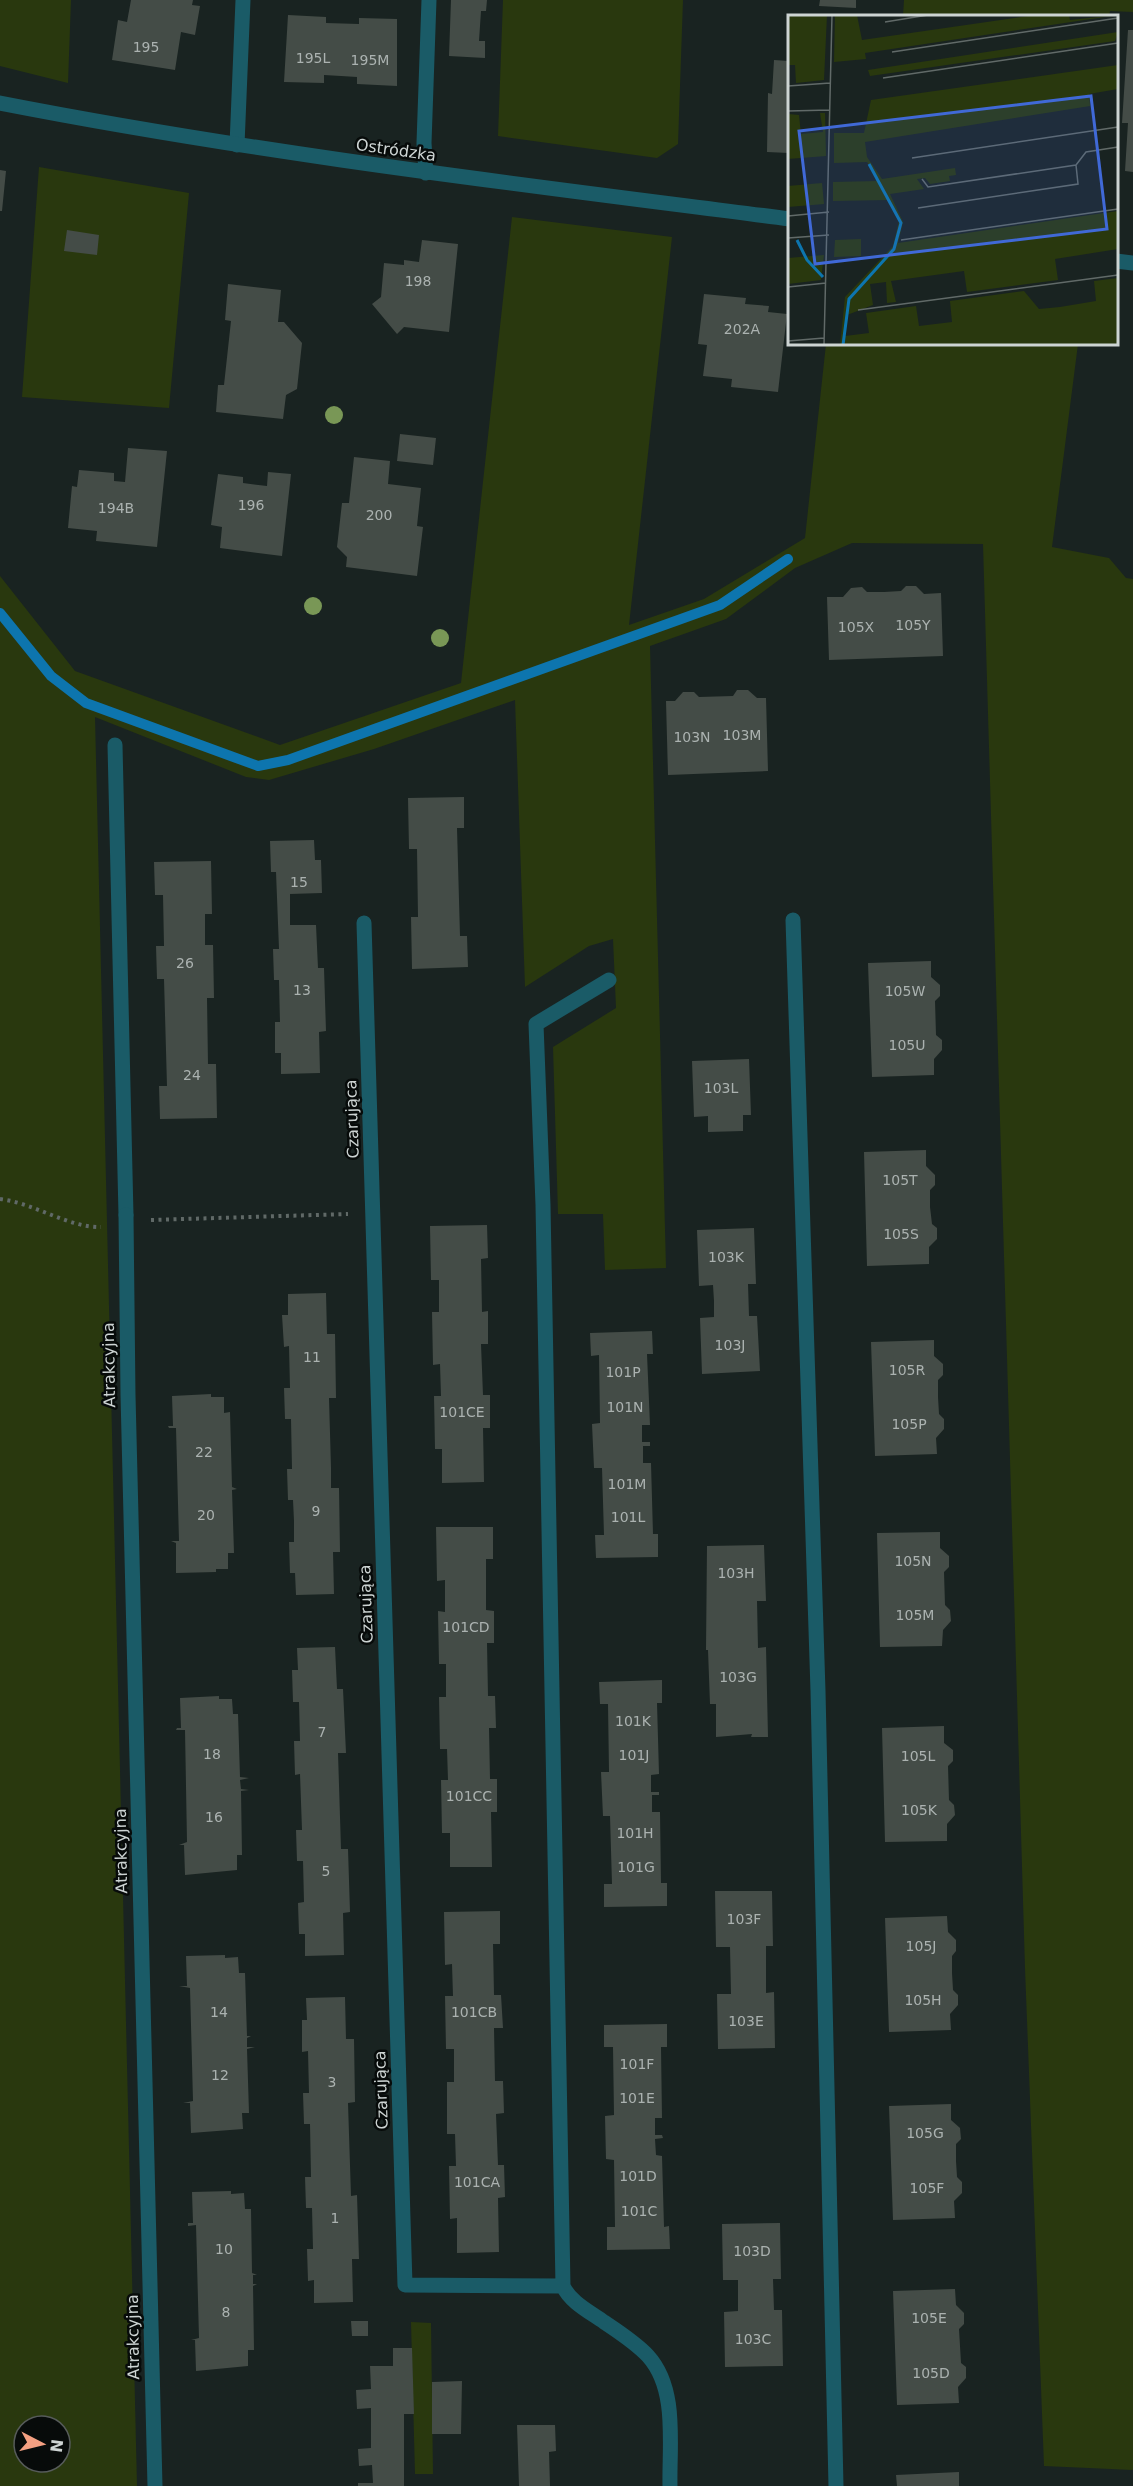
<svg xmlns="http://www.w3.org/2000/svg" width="1133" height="2486" viewBox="0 0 1133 2486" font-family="'DejaVu Sans',sans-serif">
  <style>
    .green { fill: #29380e; fill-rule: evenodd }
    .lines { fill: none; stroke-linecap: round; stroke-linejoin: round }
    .stream { stroke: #0d75ae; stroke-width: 10 }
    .building { fill: #444c47 }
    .path { stroke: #606967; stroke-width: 4; stroke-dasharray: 3 4.5; stroke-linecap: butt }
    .service { stroke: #1a5b67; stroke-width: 15 }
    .minor { stroke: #1a5b67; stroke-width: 15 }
    .tertiary { stroke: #1a5b67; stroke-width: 15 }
    .tree { fill: #799756 }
    .labels { text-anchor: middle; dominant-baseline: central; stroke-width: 5; stroke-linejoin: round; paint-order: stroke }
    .number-label { font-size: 14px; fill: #abb2b0 }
    .street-label { font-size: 16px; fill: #cdd4d3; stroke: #070b0a }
    .inset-river { fill: none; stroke: #0d75ae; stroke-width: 3 }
    .inset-road { fill: none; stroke: #616a68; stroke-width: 1.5 }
    .view { fill: #4069d7; fill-opacity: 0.15; stroke: #4069d7; stroke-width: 3 }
    .inset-edge { fill: none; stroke: #cdd4d3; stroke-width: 3 }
  </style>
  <rect width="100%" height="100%" fill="#192321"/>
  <path class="green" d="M0,0H71L68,83L0,66Z
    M503,0H683L678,144L657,158L498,136Z
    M904,0H1133V12L1110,11L1109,16H903Z
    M39,167L189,193L169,408L22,397Z
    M512,217L672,237L629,625L704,599L805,538L826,344H1078L1052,547L1109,558L1126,578L1133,579V2470L1044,2466L1025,1968L983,544L852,543L795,568L726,619L650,646L666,1268L605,1270L603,1214H558L553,1047L616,1008L613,939L589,946L525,987L515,700L374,749L269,780L246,777L95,717L137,2486H0V576L75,671L280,745L461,683ZM24,2426H60V2462H24Z
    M411,2322L431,2323L433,2474H415Z"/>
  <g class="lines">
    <path class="stream" d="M0,613L51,676L86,703L258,766L288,760L720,605L788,559"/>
  </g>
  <path class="building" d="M131,0H193L192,5L200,6L195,35L181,32L175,70L112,60L118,20L127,22Z
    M451,0H487L486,11H481L479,41H485V58L449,56Z
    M820,0H856V8L819,6Z
    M288,15L326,17V23L359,24V18L397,19V86L357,84V77L341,76L324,75V83L284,82Z
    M1128,30H1133V172L1125,171L1128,123H1122Z
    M774,60L789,61V153L767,152L768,93L772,94Z
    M0,170L6,171L2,211H0Z
    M67,230L99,235L97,255L64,251Z
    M422,240L458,244L449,332L404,327L397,334L372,304L381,297L384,263L404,265V260L419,262Z
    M228,284L281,290L278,322H284L302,343L297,389L286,395L283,419L216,412L218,385H224L231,321L225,320Z
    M704,294L746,298L745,304L769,306L768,312L787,314L778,392L731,387L732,379L703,376L707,345L698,344Z
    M400,434L436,438L433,465L397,461Z
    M128,448L167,451L157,547L96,541L97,531L68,528L72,486L77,487L79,470L114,473V481L125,482Z
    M354,457L390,461L388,484L421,488L417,526L423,527L417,576L346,567L347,557L337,547L342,503H349Z
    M268,472L291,474L282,556L220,548L222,527L211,525L218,474L243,477V483L267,486Z
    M906,586H916L924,594L941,593L943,656L829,660L827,597H843L851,588L862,587L867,592H884L901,591Z
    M737,690H748L757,698H766L768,771L668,775L666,701H675L683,692H694L699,697L733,696Z
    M464,797V828H457L460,936H467L468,967L412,969L411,917H418L417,849H409L408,798Z
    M314,840L315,860H321L322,893L290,894V925H316L318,968H324L326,1031L319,1032L320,1073L281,1074V1053H275V1022H280L279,980H274L273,949H279L276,872H271L270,841Z
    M211,861L212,914H205V945H213L214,998H207L208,1064H216L217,1118L160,1119L159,1086H167L164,979H157L156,946H164L163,895H155L154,862Z
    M931,961V977L940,985V996L935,1001L936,1035L942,1040V1050L934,1059V1075L872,1077L868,963Z
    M749,1059L751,1115H743V1131L708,1132V1116L694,1117L692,1061Z
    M926,1150V1166L935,1175V1185L930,1190V1207L932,1224L937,1228V1239L929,1247V1264L867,1266L864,1152Z
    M487,1225L488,1258L481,1259L482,1312L488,1311V1344H481L483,1395H490V1428H483L484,1482L442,1483V1449H435L434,1396H441L440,1364L433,1365L432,1312H439V1280H431L430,1226Z
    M754,1228L756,1284H748L749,1316H757L760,1371L702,1374L700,1318L714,1317V1301L713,1285L699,1286L697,1230Z
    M326,1293L327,1334H335L336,1398H329L331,1468V1488H339L340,1552H333L334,1594L296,1595L295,1573H290L289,1542H294V1521L293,1500H288L287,1469H292L291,1419H285L284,1388H290L289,1346L284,1347L282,1315H288V1294Z
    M652,1331L653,1354H647L650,1425H642V1442H650V1446H643V1463H651L653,1534H658V1557L596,1558L595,1535H604L602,1468H594L592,1424L600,1423L599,1355L591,1356L590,1333Z
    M934,1340V1356L943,1364V1375L938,1380V1397L939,1414L944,1419V1429L936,1438L937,1454L875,1456L871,1342Z
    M211,1394V1397H224V1413L230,1412L232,1487L237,1489L232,1490L234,1553H228V1569H216V1572L176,1573V1543L171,1541H179L176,1428H169L168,1426H173L172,1396Z
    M436,1527H493V1559H486V1610L494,1611V1643H487L488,1696H495L496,1728H489L490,1779H497V1812H491L492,1867H450V1833H442L441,1780H448L447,1749H440L439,1697H446V1664H439L438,1611L445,1612V1580L437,1581Z
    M940,1532V1548L949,1556V1567L944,1572L945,1605L950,1610L951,1621L943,1630L942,1646L880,1647L877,1533Z
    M764,1545L766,1601H757L758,1648L766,1647L768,1737H751L752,1734L716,1737V1704H710L708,1650H706L707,1546Z
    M335,1647L337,1689H343L346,1753H338L341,1849H348L350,1912L343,1913L344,1955L305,1956V1934H299L298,1903L304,1902L303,1861H297L296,1830H302L300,1774L295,1775L294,1741H300L299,1702H293L292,1670H298L297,1648Z
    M662,1680V1703H657L659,1774L651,1775V1792H659V1795H652V1812H660L661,1883H667V1906L604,1907V1884H612L610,1816H603L601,1772H609L608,1704H600L599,1682Z
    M219,1696V1699H232L233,1714H238L240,1777L249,1778L240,1780L241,1789L249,1790L241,1791L242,1855H237V1870L185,1875L184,1845H179L187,1842L185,1730H176L177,1728H181L180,1698Z
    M944,1726V1743L953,1750V1761L948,1766L949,1800L954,1805L955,1815L947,1824V1841L885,1842L882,1728Z
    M715,1891H772L773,1946H766V1993L774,1992L775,2048L718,2049L717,1994H731L730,1947H716Z
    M500,1911V1944H493L494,1995H501L503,2028H494L495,2081H503L504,2113L496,2114L498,2165H504L505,2197L498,2198L499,2252L457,2253V2218L450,2219L449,2166H456L455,2134H447V2082H454V2049H446L445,1996H453L452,1964L445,1965L444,1912Z
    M947,1916L948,1932L956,1940V1951L952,1956V1973L953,1990L958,1995V2005L950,2014L951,2030L889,2032L885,1918Z
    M225,1955V1958L238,1957L239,1973H245L247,2036H251L247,2038V2047H255L247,2049L249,2113H242L243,2129L191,2133L190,2103H183L193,2101L190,1988L179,1986H187L186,1956Z
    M345,1997L346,2039H354L355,2102L348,2103L351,2196L357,2195L359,2259H352L353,2302L314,2303V2280L308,2281L307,2249H313L312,2208H306L305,2177H311L310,2124H304L303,2093H309L308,2051L302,2052V2020H307L306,1998Z
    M667,2024V2047H661L662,2118H655V2135H662L663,2138L655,2139L656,2155L662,2156L664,2227L669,2226L670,2249L607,2250V2227H615L614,2160L606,2159L605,2116L614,2115L613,2047H604V2025Z
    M951,2104V2120L960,2128L961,2139L956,2144V2161L957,2177L962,2182V2193L954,2201L955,2218L893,2220L889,2106Z
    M231,2191V2194L244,2193L245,2209H251L252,2273L257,2275H253V2284H257L253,2286L254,2350H248V2366L196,2371L195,2340H191L199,2338L196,2225L188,2226V2223H193L192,2192Z
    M780,2223L781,2279H773L774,2310H782L783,2366L725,2367L724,2312L738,2311V2280H723L722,2224Z
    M955,2289L956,2305L964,2313V2324L959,2329L961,2363L966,2367V2378L958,2387L959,2403L897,2405L893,2291Z
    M351,2321H368V2336H352Z
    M393,2348H412L414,2414H404V2486H358V2483H373L372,2465L359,2466L358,2449L371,2448V2408L357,2409L356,2390L371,2389L370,2366H393Z
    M462,2381L461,2434H432V2382Z
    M517,2425H555L556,2451L549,2452L550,2486H519Z
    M959,2472V2486H897L896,2475Z"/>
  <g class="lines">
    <path class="path" d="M0,1199C34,1203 69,1228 101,1227
      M151,1220L348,1214"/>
    <path class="service" d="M237,145L243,0
      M426,173L424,143L429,0
      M115,745L126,1215
      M793,920L818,1691L836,2486
      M364,923L405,2285L563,2286
      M609,980L536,1024L543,1205L563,2286C570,2302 590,2312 604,2322C619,2332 636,2343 648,2356C678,2389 669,2445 670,2486"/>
    <path class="minor" d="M126,1215L128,1395L155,2486"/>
    <path class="tertiary" d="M0,103C261,154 526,185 790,219
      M1116,261L1133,263"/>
  </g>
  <g class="tree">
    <circle cx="334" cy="415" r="9"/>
    <circle cx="313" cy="606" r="9"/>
    <circle cx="440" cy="638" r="9"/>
  </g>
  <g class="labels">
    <g class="number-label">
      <text x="146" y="47">195</text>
      <text x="313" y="58">195L</text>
      <text x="370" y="60">195M</text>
      <text x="418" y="281">198</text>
      <text x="742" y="329">202A</text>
      <text x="251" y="505">196</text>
      <text x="116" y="508">194B</text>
      <text x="379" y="515">200</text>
      <text x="913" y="625">105Y</text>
      <text x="856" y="627">105X</text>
      <text x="742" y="735">103M</text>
      <text x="692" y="737">103N</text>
      <text x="299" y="882">15</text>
      <text x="185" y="963">26</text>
      <text x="302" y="990">13</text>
      <text x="905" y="991">105W</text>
      <text x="907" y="1045">105U</text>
      <text x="192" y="1075">24</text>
      <text x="721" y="1088">103L</text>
      <text x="900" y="1180">105T</text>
      <text x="901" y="1234">105S</text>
      <text x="726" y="1257">103K</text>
      <text x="730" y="1345">103J</text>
      <text x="312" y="1357">11</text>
      <text x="907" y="1370">105R</text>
      <text x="623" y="1372">101P</text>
      <text x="625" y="1407">101N</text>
      <text x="462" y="1412">101CE</text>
      <text x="909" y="1424">105P</text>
      <text x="204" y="1452">22</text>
      <text x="627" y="1484">101M</text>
      <text x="316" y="1511">9</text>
      <text x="206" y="1515">20</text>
      <text x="628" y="1517">101L</text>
      <text x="913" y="1561">105N</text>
      <text x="736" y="1573">103H</text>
      <text x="915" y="1615">105M</text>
      <text x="466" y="1627">101CD</text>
      <text x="738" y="1677">103G</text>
      <text x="633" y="1721">101K</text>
      <text x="322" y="1732">7</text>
      <text x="212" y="1754">18</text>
      <text x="634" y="1755">101J</text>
      <text x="918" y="1756">105L</text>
      <text x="469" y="1796">101CC</text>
      <text x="919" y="1810">105K</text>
      <text x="214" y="1817">16</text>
      <text x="635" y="1833">101H</text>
      <text x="636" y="1867">101G</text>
      <text x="326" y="1871">5</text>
      <text x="744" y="1919">103F</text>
      <text x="921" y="1946">105J</text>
      <text x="923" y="2000">105H</text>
      <text x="219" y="2012">14</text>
      <text x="474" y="2012">101CB</text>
      <text x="746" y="2021">103E</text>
      <text x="637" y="2064">101F</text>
      <text x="220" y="2075">12</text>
      <text x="332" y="2082">3</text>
      <text x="637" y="2098">101E</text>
      <text x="925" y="2133">105G</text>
      <text x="638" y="2176">101D</text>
      <text x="477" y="2182">101CA</text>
      <text x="927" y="2188">105F</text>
      <text x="639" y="2211">101C</text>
      <text x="335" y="2218">1</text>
      <text x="224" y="2249">10</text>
      <text x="752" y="2251">103D</text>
      <text x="226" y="2312">8</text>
      <text x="929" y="2318">105E</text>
      <text x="753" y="2339">103C</text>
      <text x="931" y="2373">105D</text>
    </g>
    <g class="street-label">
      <text transform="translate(396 150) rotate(8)">Ostródzka</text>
      <text transform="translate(352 1119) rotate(-92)">Czarująca</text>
      <text transform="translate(109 1365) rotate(-91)">Atrakcyjna</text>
      <text transform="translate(366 1604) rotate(-92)">Czarująca</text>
      <text transform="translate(121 1851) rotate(-91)">Atrakcyjna</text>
      <text transform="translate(381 2090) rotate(-92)">Czarująca</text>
      <text transform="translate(133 2337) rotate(-91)">Atrakcyjna</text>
    </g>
  </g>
  <g transform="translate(788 15)">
    <rect width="330" height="330" fill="#192321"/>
    <path d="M0,0H39L36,65L8,68L7,50H0ZM47,0H69L74,25L247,0H281L282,5L330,0L77,38L78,44L46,47ZM330,17L327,26L82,61L80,55ZM330,50V74L301,79L302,91L77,127L79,142L94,164L167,153L168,160L161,161L162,166L142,169L137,163L129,164L136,174L102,179L115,207L110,228L330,196V234L267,244L270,265L179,277L176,256L103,266L108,287L99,288L98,267L82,269L85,290L59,300L57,321L81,318L78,298L128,291L131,311L164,307L162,286L236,276L251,294L272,292L308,286L306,266L330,263V330H52L57,282L105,231L111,206L101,185L45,186V167L91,166L79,147L46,148V118H76L83,85ZM32,98H37L38,141L0,144V99L11,100L13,119L35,117ZM34,168L36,189L0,192V171ZM73,224V241L46,242L47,225ZM36,240L33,265L0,269V243Z" fill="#29380e"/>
    <path class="inset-river" d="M9,225L19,245L35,262M55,330L61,284L106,234L113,208L81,149"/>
    <path class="inset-road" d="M97,7L140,0M104,37L330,3M95,63L330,28M0,71L42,68M0,96L42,95M124,143L330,112M134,164L140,172L288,150L298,137L330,132M130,193L290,169L288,150M0,201L41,197M0,223L41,220M113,225L330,194M0,272L38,268M70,295L330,260M0,326L36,323M36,330L44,0"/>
    <path class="view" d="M303,81L319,214L27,249L11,116Z"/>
    <rect width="330" height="330" class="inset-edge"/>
  </g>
  <g transform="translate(42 2444) rotate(97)"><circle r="28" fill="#070b0a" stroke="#565b5a" stroke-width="1.5"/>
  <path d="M0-4.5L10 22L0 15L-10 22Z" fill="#f3a082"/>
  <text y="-9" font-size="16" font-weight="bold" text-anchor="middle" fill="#cdd4d3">N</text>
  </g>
</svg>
